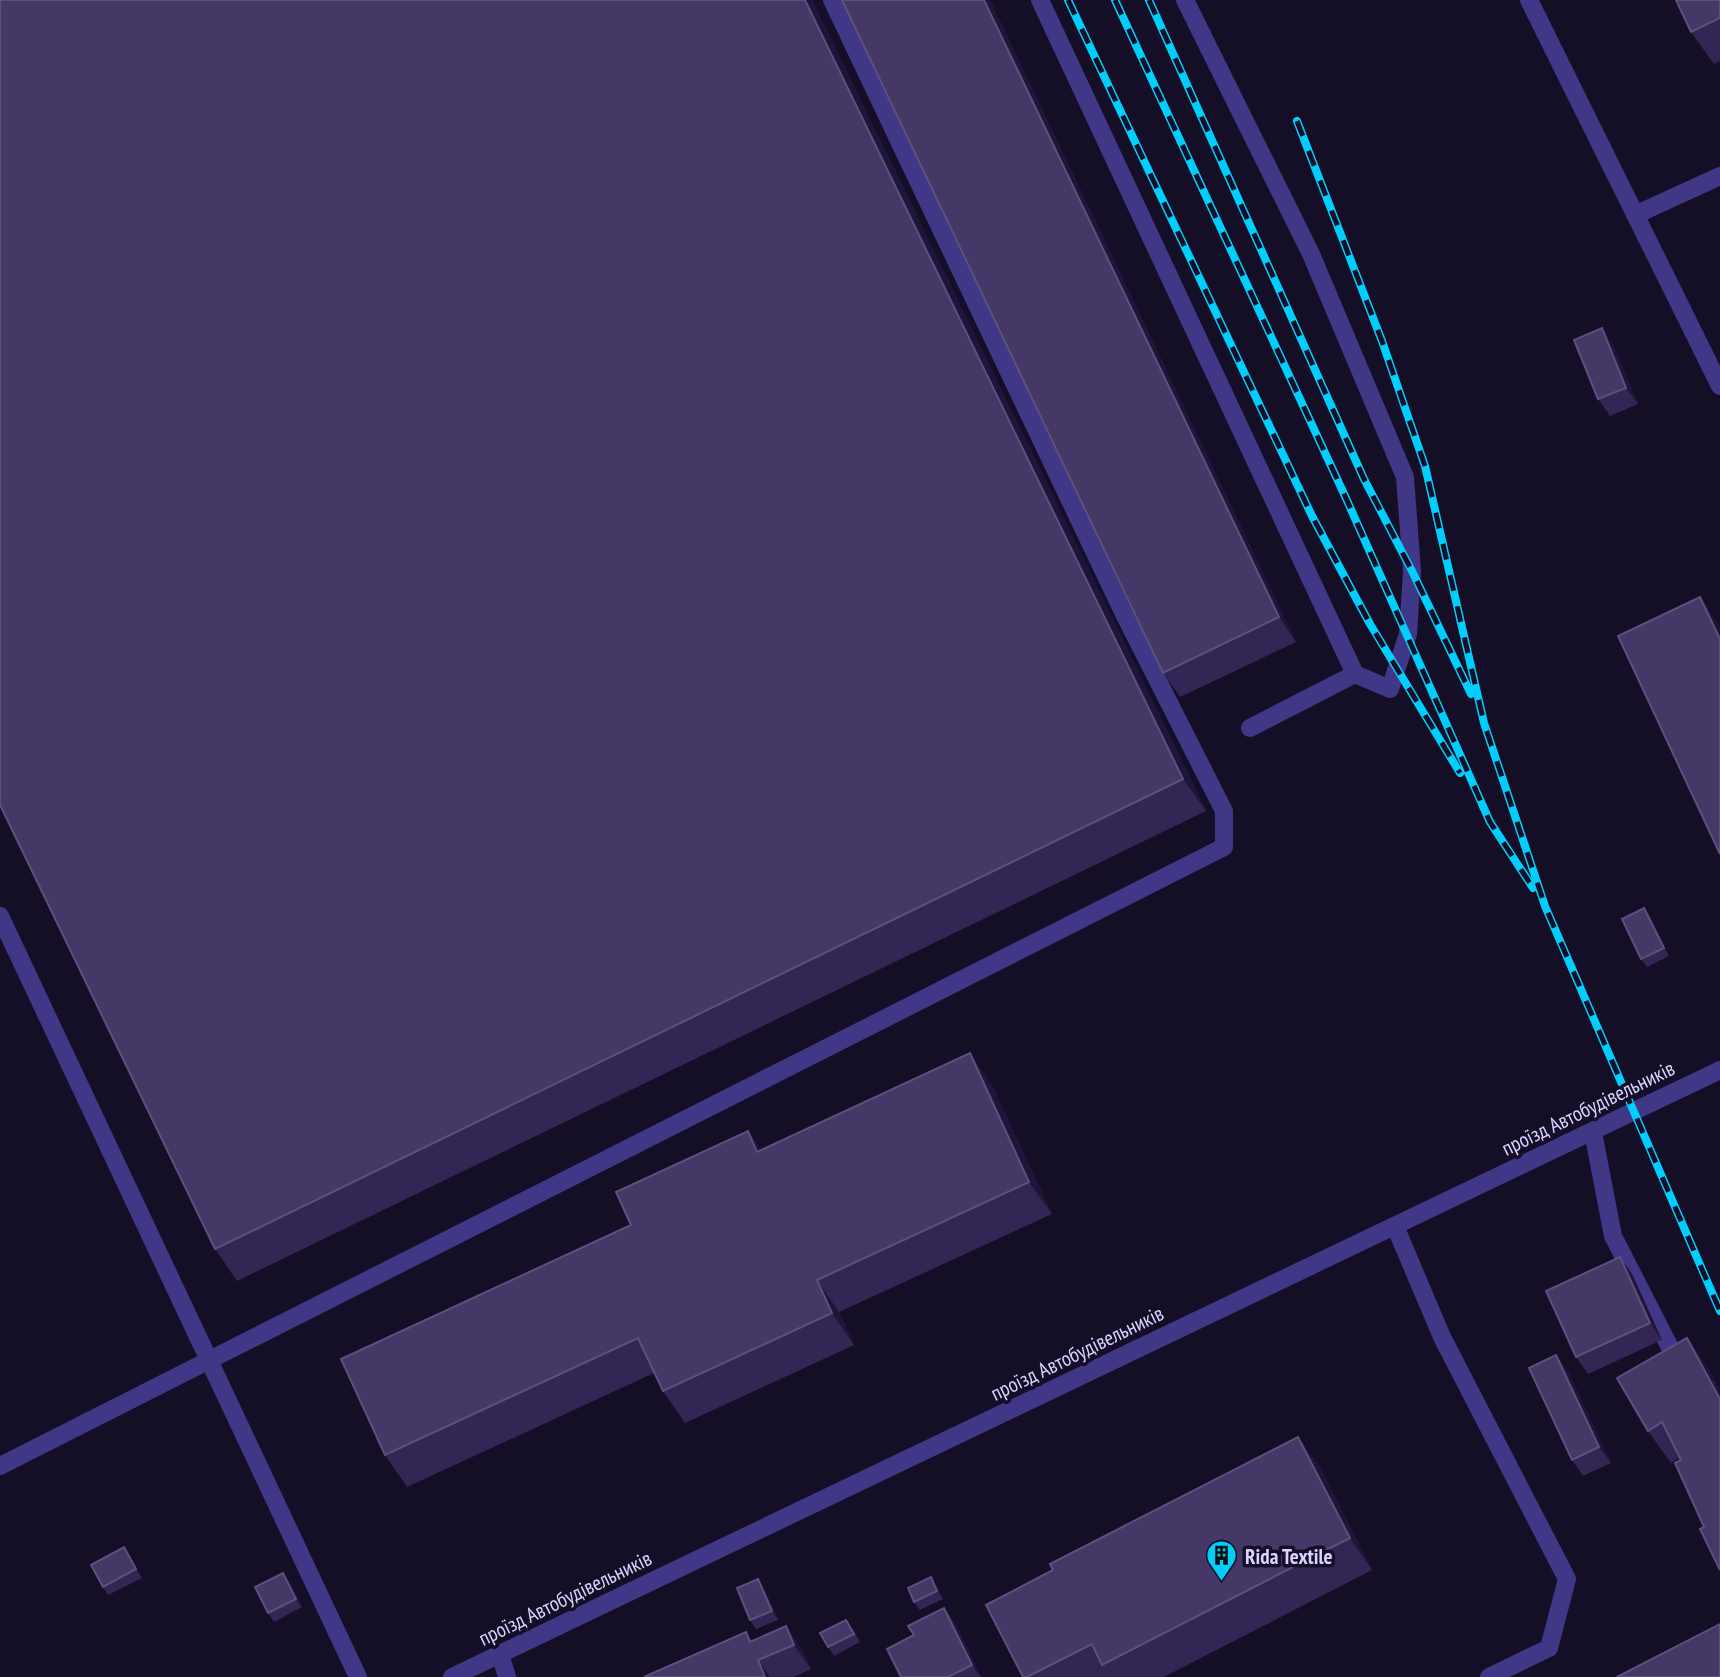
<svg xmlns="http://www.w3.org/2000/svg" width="1720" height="1677" viewBox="0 0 1720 1677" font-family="'PT Sans Narrow',sans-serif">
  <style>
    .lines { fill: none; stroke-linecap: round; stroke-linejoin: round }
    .lane { stroke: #413787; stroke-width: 18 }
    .street { stroke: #413787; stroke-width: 18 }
    .rail-casing { stroke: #00cefd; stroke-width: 8 }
    .rail { stroke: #140e26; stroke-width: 5; stroke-dasharray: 16; stroke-linecap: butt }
    .wall { fill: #332654 }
    .shaded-wall { fill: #1f153a }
    .building { fill: #453866; stroke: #5c507e; stroke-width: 2 }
    .labels { text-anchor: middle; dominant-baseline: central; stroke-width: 7; stroke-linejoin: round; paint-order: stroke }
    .street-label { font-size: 21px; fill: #dbd2ff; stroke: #140e26 }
    .poi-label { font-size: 21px; font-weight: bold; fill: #dbd2ff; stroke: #140e26; text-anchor: start }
  </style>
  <rect width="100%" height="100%" fill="#140e26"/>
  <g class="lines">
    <path class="lane" d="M1040,0L1355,674
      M1185,0L1311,254L1405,477L1412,571L1408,634L1390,689L1355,674L1250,728
      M1529,0L1720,386
      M1635,215L1720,176
      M0,916L358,1677
      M1593,1132L1613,1236L1680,1367
      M1395,1226L1442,1337L1567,1579L1549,1648L1489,1677
      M0,1466L1224,847V811L1124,614L832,0
      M500,1654L507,1677"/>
    <path class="street" d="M452,1677L1720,1070"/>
    <defs>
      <path id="rail" d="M1068,0L1312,516L1370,624L1460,773
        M1115,0L1345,496L1490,822L1533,888
        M1149,0L1364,479L1412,571L1471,694
        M1297,121L1382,341L1425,466L1484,723L1545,906L1720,1311"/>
    </defs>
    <use href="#rail" class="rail-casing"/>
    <use href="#rail" class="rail"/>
  </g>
  <path class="wall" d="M0,0H812L1206,811L237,1281L215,1249Z
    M990,0L1296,642L1180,697L1163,673Z
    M1720,0V61L1714,64L1691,32Z
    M1602,328L1613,345L1638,404L1610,416L1598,399Z
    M1644,908L1650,917L1669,956L1647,967L1641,959Z
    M992,1085L1052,1214L839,1312L854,1345L685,1423L663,1391L654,1373L407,1487L385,1455L631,1225L748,1131L761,1150Z
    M1632,1274L1662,1340L1588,1374L1576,1357Z
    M1687,1338L1709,1370L1720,1390V1570L1679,1458L1671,1463L1648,1431Z
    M1556,1355L1568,1372L1611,1463L1583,1476L1572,1460Z
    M1298,1437L1321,1469L1372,1570L1164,1677H1023L1053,1570Z
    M124,1547L130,1556L142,1578L108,1595L103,1587Z
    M283,1573L289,1582L302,1607L274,1622L268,1613Z
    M931,1577L936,1585L943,1599L920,1610L914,1602Z
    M764,1587L778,1620L756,1629L750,1620Z
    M956,1624L981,1677H901Z
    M786,1626L803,1651L811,1669L794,1677H644L746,1632L752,1641Z
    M852,1628L860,1642L834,1656L828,1647Z"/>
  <path class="shaded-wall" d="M805,0H812L1206,811L1183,779Z
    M984,0H990L1296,642L1279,617Z
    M1602,328L1613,345L1638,404L1626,388Z
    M1700,597L1720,626V639Z
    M1644,908L1650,917L1669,956L1664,948Z
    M970,1053L992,1085L1052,1214L1029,1182Z
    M748,1131L770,1163L757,1152Z
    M1620,1257L1632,1274L1662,1340L1650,1323Z
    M817,1280L839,1312L854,1345L832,1313Z
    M1687,1338L1709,1370L1720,1390V1399Z
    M1556,1355L1568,1372L1611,1463L1599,1447Z
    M1298,1437L1321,1469L1372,1570L1350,1538Z
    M124,1547L130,1556L142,1578L136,1569Z
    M283,1573L289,1582L302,1607L296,1599Z
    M931,1577L936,1585L943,1599L937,1591Z
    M758,1579L764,1587L778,1620L772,1611Z
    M944,1608L956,1624L981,1677L972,1665Z
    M786,1626L803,1651L811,1669L794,1645Z
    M758,1660L770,1677H765Z"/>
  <path class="building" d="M0,0H805L1183,779L215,1249L0,805Z
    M842,0H984L1279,617L1163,673Z
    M1676,0H1720V18L1691,32Z
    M1602,328L1626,388L1598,399L1574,340Z
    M1700,597L1720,639V854L1618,636Z
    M1644,908L1664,948L1641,959L1622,919Z
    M970,1053L1029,1182L817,1280L832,1313L663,1391L638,1338L385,1455L341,1359L631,1225L616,1192L748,1131L757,1152Z
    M1620,1257L1650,1323L1576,1357L1546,1291Z
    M1687,1338L1720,1399V1570L1700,1529L1704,1527L1675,1463L1681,1460L1662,1422L1648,1431L1617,1378Z
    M1556,1355L1599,1447L1572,1460L1529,1368Z
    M1298,1437L1350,1538L1102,1665L1092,1644L1027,1677H1023L986,1605L1053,1570L1050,1564Z
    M124,1547L136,1569L103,1587L91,1565Z
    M283,1573L296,1599L268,1613L255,1587Z
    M931,1577L937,1591L914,1602L908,1588Z
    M758,1579L772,1611L750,1620L737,1588Z
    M944,1608L972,1665L948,1677H901L887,1649L914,1635L908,1626Z
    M846,1620L854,1634L828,1647L820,1633Z
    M1720,1624V1677H1617Z
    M786,1626L794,1645L758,1660L765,1677H644L746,1632L750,1642Z"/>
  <defs>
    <symbol id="building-pin" viewBox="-11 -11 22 30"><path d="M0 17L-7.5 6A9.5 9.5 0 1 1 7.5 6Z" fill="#00cefd" stroke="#140e26"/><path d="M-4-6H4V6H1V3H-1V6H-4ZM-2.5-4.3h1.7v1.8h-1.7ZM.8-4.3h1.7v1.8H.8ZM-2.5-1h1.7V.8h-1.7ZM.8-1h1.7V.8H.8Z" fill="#111"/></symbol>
  </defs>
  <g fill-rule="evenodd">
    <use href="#building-pin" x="1204" y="1538" width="35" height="47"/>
  </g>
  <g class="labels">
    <g class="street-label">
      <text transform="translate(1588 1108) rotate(-26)">проїзд Автобудівельників</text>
      <text transform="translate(1077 1353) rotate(-26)">проїзд Автобудівельників</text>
      <text transform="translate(565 1598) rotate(-26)">проїзд Автобудівельників</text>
    </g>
    <g class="poi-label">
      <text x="1245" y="1556">Rida Textile</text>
    </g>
  </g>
</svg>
